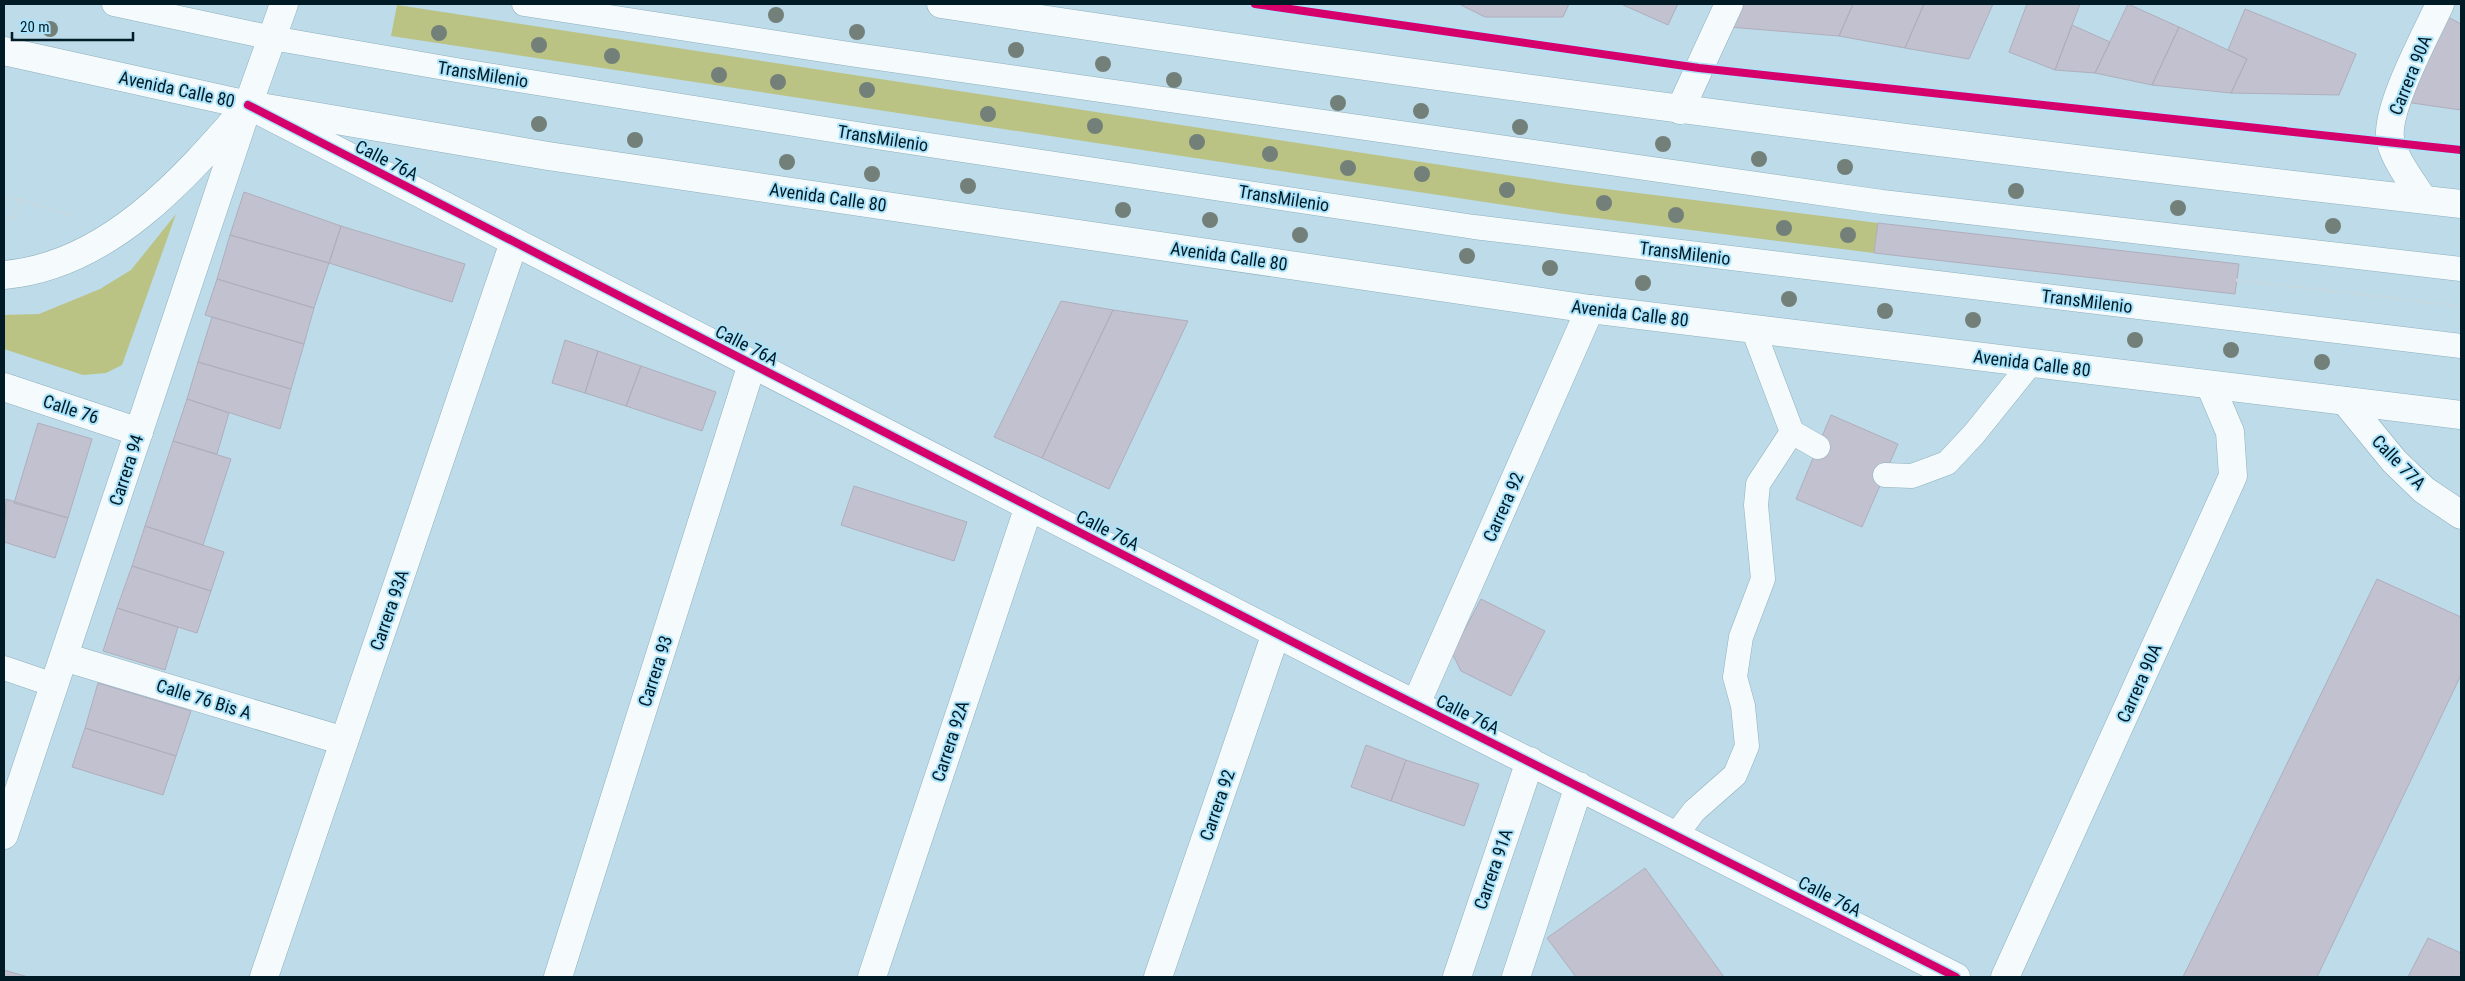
<svg xmlns="http://www.w3.org/2000/svg" width="2465" height="981" viewBox="0 0 2465 981" font-family="'Roboto Condensed',sans-serif">
  <style>
    .green { fill: #bac384 }
    .building { fill: #c2c1cf; stroke: #afaebd }
    .lines { fill: none; stroke-linecap: round; stroke-linejoin: round }
    .service-casing { stroke: #8eb0bd; stroke-width: 25 }
    .minor-casing { stroke: #8eb0bd; stroke-width: 29 }
    .tertiary-casing { stroke: #8eb0bd; stroke-width: 29 }
    .secondary-casing { stroke: #8eb0bd; stroke-width: 29 }
    .trunk-casing { stroke: #8eb0bd; stroke-width: 29 }
    .path { stroke: #ccd7db; stroke-width: 3; stroke-dasharray: 2.5 4; stroke-linecap: butt }
    .service { stroke: #f5fafc; stroke-width: 24 }
    .minor { stroke: #f5fafc; stroke-width: 28 }
    .tertiary { stroke: #f5fafc; stroke-width: 28 }
    .secondary { stroke: #f5fafc; stroke-width: 28 }
    .trunk { stroke: #f5fafc; stroke-width: 28 }
    .cycleway-casing { stroke: #abe3fa; stroke-width: 11 }
    .cycleway { stroke: #d6006c; stroke-width: 8 }
    .tree { fill: #738079 }
    .labels { text-anchor: middle; dominant-baseline: central; stroke-width: 4; stroke-linejoin: round; paint-order: stroke }
    .street-label { font-size: 18px; fill: #001b26; stroke: #abe3fa }
  </style>
  <rect width="100%" height="100%" fill="#bddbe8"/>
  <path class="green" d="M397,5L1566,184L1878,223L1874,253L1564,214L391,36Z
    M176,214L122,365L106,373L83,375L4,349V315L39,314L100,289L131,270Z"/>
  <path class="building" d="M1459,4H1569L1563,17H1485Z
    M1621,4H1678L1668,25Z
    M1739,4H1853L1839,36L1729,27Z
    M1853,4H1924L1905,48L1839,36Z
    M1924,4H1993L1969,59L1905,48Z
    M2027,4H2080L2055,70L2009,52Z
    M2128,4L2179,27L2152,85L2095,73Z
    M2245,9L2356,54L2339,95L2231,93L2247,59L2228,50Z
    M2448,17L2461,24V110L2405,102Z
    M2072,25L2110,42L2095,73L2055,70Z
    M2179,27L2247,59L2231,93L2152,85Z
    M244,192L341,226L329,263L230,235Z
    M1878,223L2239,264L2235,294L1874,253Z
    M341,226L465,264L452,302L329,263Z
    M230,235L329,263L314,308L217,279Z
    M217,279L314,308L304,344L205,315Z
    M1061,301L1113,310L1042,458L994,437Z
    M1113,310L1188,321L1109,489L1042,458Z
    M212,317L304,344L291,389L198,362Z
    M565,340L598,351L585,393L552,383Z
    M598,351L641,366L626,406L585,393Z
    M198,362L291,389L280,429L187,399Z
    M641,366L716,392L702,431L626,406Z
    M187,399L229,413L217,454L173,441Z
    M1831,415L1898,444L1862,527L1796,499Z
    M38,423L92,439L68,518L14,503Z
    M173,441L231,459L203,545L145,526Z
    M854,486L967,522L954,561L841,525Z
    M6,499L68,518L55,558L4,542Z
    M145,526L224,552L211,591L132,566Z
    M132,566L211,591L197,633L117,608Z
    M2377,579L2461,617V675L2317,977H2183Z
    M1481,599L1545,631L1511,696L1461,671L1452,653Z
    M117,608L178,627L165,670L103,651Z
    M98,683L191,711L176,756L85,728Z
    M85,728L176,756L163,795L72,767Z
    M1366,745L1406,760L1391,801L1351,787Z
    M1406,760L1479,784L1464,826L1391,801Z
    M1645,868L1724,977H1576L1547,938Z
    M2428,938L2461,953V977H2408Z
    M4,970L28,977H4Z"/>
  <g class="lines">
    <defs>
      <path id="service" d="M114,4L272,38L462,71L876,137L1474,227L2461,346
        M524,4L856,55L1882,202L2461,269
        M1753,329L1792,432L1818,447
        M1885,475L1912,476L1947,463L1974,434L2031,363
        M4,668L54,685
        M1676,835L1694,811L1735,775L1747,746L1743,706L1735,677L1741,637L1763,579L1756,505L1758,484L1792,432"/>
      <path id="minor" d="M1680,110L1729,4
        M2423,199C2412,182 2397,163 2391,143C2382,114 2427,33 2440,4
        M4,387L139,432
        M2345,401L2394,461L2424,490L2461,515
        M64,657L344,741
        M1416,704L1590,309
        M264,977L514,242
        M558,977L752,364
        M872,977L1029,506
        M1158,977L1276,633
        M2005,977L2233,476L2230,432L2210,385"/>
      <path id="tertiary" d="M256,109L1363,678L1956,977
        M1457,977L1530,761
        M1516,977L1579,786"/>
      <path id="secondary" d="M4,835L248,105L284,4"/>
      <path id="trunk" d="M941,4C1447,81 1953,147 2461,204
        M4,51L248,105L548,156L968,218L1590,309L2461,415
        M4,275C108,266 184,179 248,105"/>
    </defs>
    <use href="#service" class="service-casing"/>
    <use href="#minor" class="minor-casing"/>
    <use href="#tertiary" class="tertiary-casing"/>
    <use href="#secondary" class="secondary-casing"/>
    <use href="#trunk" class="trunk-casing"/>
    <path class="path" d="M1293,20L1296,4
      M4,196L20,200L13,219L4,217
      M20,200L73,216
      M2236,280L2461,306"/>
    <use href="#service" class="service"/>
    <use href="#minor" class="minor"/>
    <use href="#tertiary" class="tertiary"/>
    <use href="#secondary" class="secondary"/>
    <use href="#trunk" class="trunk"/>
    <defs>
      <path id="cycleway" d="M1255,4L1699,68L2461,150
        M248,105L1363,678L1956,977"/>
    </defs>
    <use href="#cycleway" class="cycleway-casing"/>
    <use href="#cycleway" class="cycleway"/>
  </g>
  <g class="tree">
    <circle cx="776" cy="15" r="8"/>
    <circle cx="50" cy="29" r="8"/>
    <circle cx="857" cy="32" r="8"/>
    <circle cx="439" cy="33" r="8"/>
    <circle cx="539" cy="45" r="8"/>
    <circle cx="1016" cy="50" r="8"/>
    <circle cx="612" cy="56" r="8"/>
    <circle cx="1103" cy="64" r="8"/>
    <circle cx="719" cy="75" r="8"/>
    <circle cx="1174" cy="80" r="8"/>
    <circle cx="778" cy="82" r="8"/>
    <circle cx="867" cy="90" r="8"/>
    <circle cx="1338" cy="103" r="8"/>
    <circle cx="1421" cy="111" r="8"/>
    <circle cx="988" cy="114" r="8"/>
    <circle cx="539" cy="124" r="8"/>
    <circle cx="1095" cy="126" r="8"/>
    <circle cx="1520" cy="127" r="8"/>
    <circle cx="635" cy="140" r="8"/>
    <circle cx="1197" cy="142" r="8"/>
    <circle cx="1663" cy="144" r="8"/>
    <circle cx="1270" cy="154" r="8"/>
    <circle cx="1759" cy="159" r="8"/>
    <circle cx="787" cy="162" r="8"/>
    <circle cx="1845" cy="167" r="8"/>
    <circle cx="1348" cy="168" r="8"/>
    <circle cx="872" cy="174" r="8"/>
    <circle cx="1422" cy="174" r="8"/>
    <circle cx="968" cy="186" r="8"/>
    <circle cx="1507" cy="190" r="8"/>
    <circle cx="2016" cy="191" r="8"/>
    <circle cx="1604" cy="203" r="8"/>
    <circle cx="2178" cy="208" r="8"/>
    <circle cx="1123" cy="210" r="8"/>
    <circle cx="1676" cy="215" r="8"/>
    <circle cx="1210" cy="220" r="8"/>
    <circle cx="2333" cy="226" r="8"/>
    <circle cx="1784" cy="228" r="8"/>
    <circle cx="1300" cy="235" r="8"/>
    <circle cx="1848" cy="235" r="8"/>
    <circle cx="1467" cy="256" r="8"/>
    <circle cx="1550" cy="268" r="8"/>
    <circle cx="1643" cy="283" r="8"/>
    <circle cx="1789" cy="299" r="8"/>
    <circle cx="1885" cy="311" r="8"/>
    <circle cx="1973" cy="320" r="8"/>
    <circle cx="2135" cy="340" r="8"/>
    <circle cx="2231" cy="350" r="8"/>
    <circle cx="2322" cy="362" r="8"/>
  </g>
  <g class="labels">
    <g class="street-label">
      <text transform="translate(483 74) rotate(9)">TransMilenio</text>
      <text transform="translate(2410 75) rotate(-68)">Carrera 90A</text>
      <text transform="translate(177 89) rotate(12)">Avenida Calle 80</text>
      <text transform="translate(883 138) rotate(9)">TransMilenio</text>
      <text transform="translate(387 160) rotate(27)">Calle 76A</text>
      <text transform="translate(828 197) rotate(8)">Avenida Calle 80</text>
      <text transform="translate(1284 198) rotate(9)">TransMilenio</text>
      <text transform="translate(1685 253) rotate(7)">TransMilenio</text>
      <text transform="translate(1229 256) rotate(8)">Avenida Calle 80</text>
      <text transform="translate(2087 301) rotate(7)">TransMilenio</text>
      <text transform="translate(1630 313) rotate(7)">Avenida Calle 80</text>
      <text transform="translate(747 345) rotate(27)">Calle 76A</text>
      <text transform="translate(2032 363) rotate(7)">Avenida Calle 80</text>
      <text transform="translate(71 409) rotate(18)">Calle 76</text>
      <text transform="translate(2399 462) rotate(46)">Calle 77A</text>
      <text transform="translate(126 470) rotate(-72)">Carrera 94</text>
      <text transform="translate(1503 507) rotate(-66)">Carrera 92</text>
      <text transform="translate(1108 530) rotate(27)">Calle 76A</text>
      <text transform="translate(389 610) rotate(-71)">Carrera 93A</text>
      <text transform="translate(655 671) rotate(-72)">Carrera 93</text>
      <text transform="translate(2139 683) rotate(-66)">Carrera 90A</text>
      <text transform="translate(204 699) rotate(17)">Calle 76 Bis A</text>
      <text transform="translate(1468 714) rotate(26)">Calle 76A</text>
      <text transform="translate(950 741) rotate(-72)">Carrera 92A</text>
      <text transform="translate(1217 805) rotate(-71)">Carrera 92</text>
      <text transform="translate(1493 869) rotate(-71)">Carrera 91A</text>
      <text transform="translate(1830 896) rotate(27)">Calle 76A</text>
    </g>
  </g>
  <rect width="2465" height="981" fill="none" stroke="#001b26" stroke-width="10"/>
  <path d="M12 32v8h121v-8" fill="none" stroke="#001b26" stroke-width="2.5"/>
  <text x="20" y="32" font-size="15" fill="#001b26" stroke="#abe3fa" stroke-width="4" paint-order="stroke">20 m</text>
</svg>
